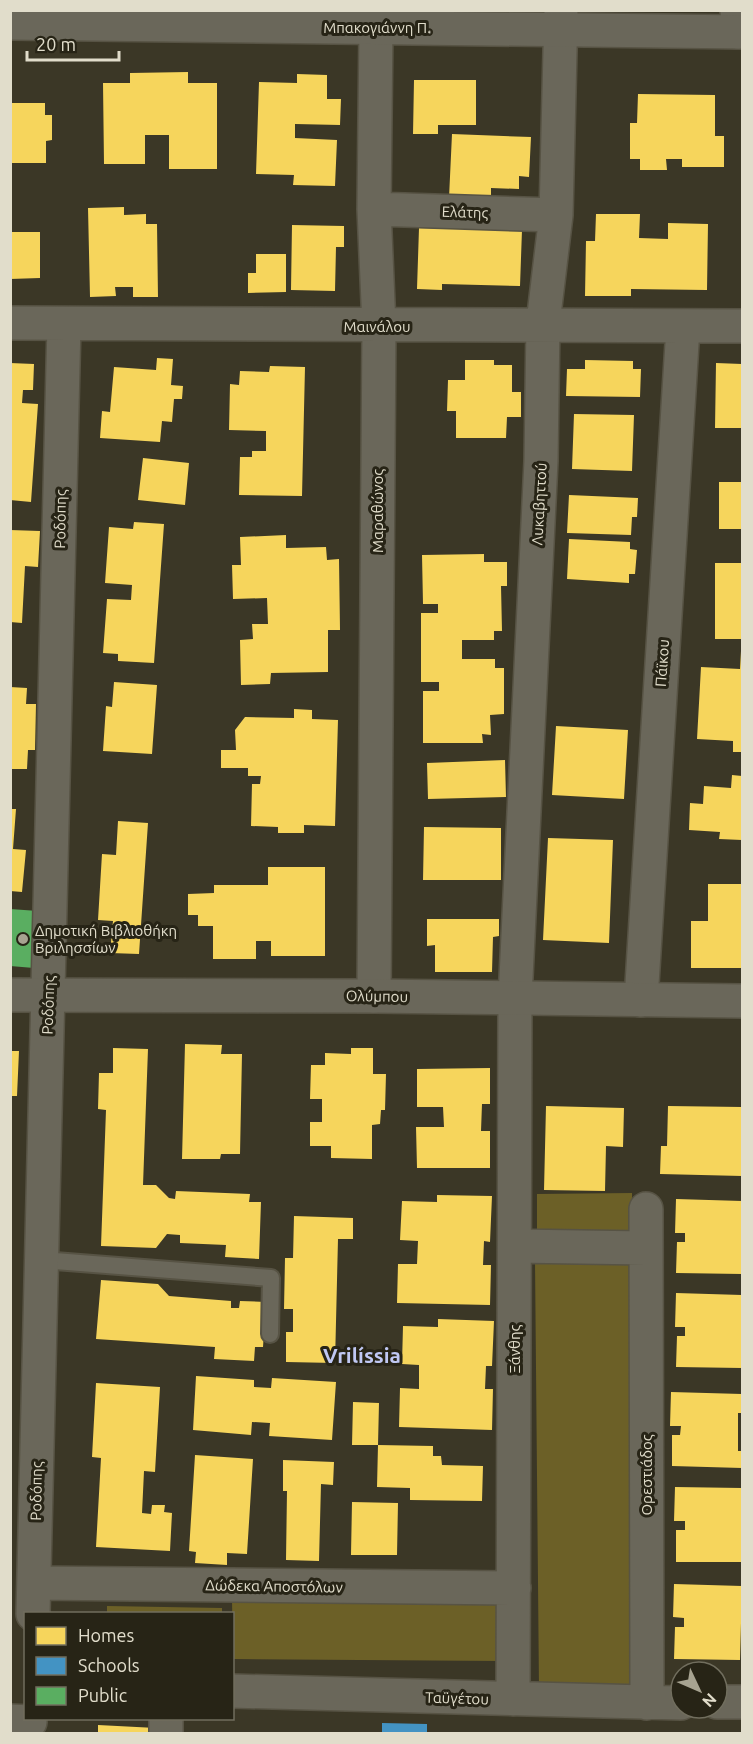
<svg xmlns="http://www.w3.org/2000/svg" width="753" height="1744" viewBox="0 0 753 1744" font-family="Ubuntu,sans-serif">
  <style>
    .green { fill: #6c6027 }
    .homes { fill: #f6d55c }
    .schools { fill: #4393c3 }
    .public { fill: #5aae61 }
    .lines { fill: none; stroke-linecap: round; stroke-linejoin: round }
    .lane-casing { stroke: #575344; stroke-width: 20 }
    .street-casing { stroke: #575344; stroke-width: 36 }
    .secondary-casing { stroke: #575344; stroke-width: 36 }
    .lane { stroke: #6a675a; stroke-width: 16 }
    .street { stroke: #6a675a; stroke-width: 33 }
    .secondary { stroke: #6a675a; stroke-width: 33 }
    .poi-dot { fill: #a7a391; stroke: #272416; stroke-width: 2 }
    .labels { text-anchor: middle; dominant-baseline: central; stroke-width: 6; stroke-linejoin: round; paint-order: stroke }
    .street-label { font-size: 15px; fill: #e1ddcb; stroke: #272416 }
    .poi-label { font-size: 15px; fill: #e1ddcb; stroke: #272416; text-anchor: start }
    .district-label { font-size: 21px; font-weight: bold; fill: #c0c8f3; stroke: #272416 }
  </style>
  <rect width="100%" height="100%" fill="#3b3726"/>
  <path class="green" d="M632,1193V1224L628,1233L537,1239V1194Z
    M535,1261L634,1264L636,1693L539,1689Z
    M232,1600L503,1602L502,1661L233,1659Z
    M107,1606L222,1608V1613H107Z"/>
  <path class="homes" d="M188,72V83H217V169H169V135H145V164H104L103,83H130V73Z
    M297,74L327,75V99H341L340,125L295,124V138L337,140L335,186L293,185L294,175L256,174L259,82L297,83Z
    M414,80H476V125H438V134H413Z
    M638,94L715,95V136H724V167H682V159H666L667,170H640V159H630V123H637Z
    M10,103H45V115H52V140L46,141V163H10Z
    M452,134L531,137L529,177L519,176V189L491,188V199L449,198Z
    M124,207V215L146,214V224H157L158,297H133V287H115L116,296L90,297L88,208Z
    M596,214H640L639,238L668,239V223L708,224L707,290L631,289V296H585L586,241H595Z
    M292,225L344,226V247H336L335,291L291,290Z
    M419,228L522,230L520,286L442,284V290L417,289Z
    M10,232H40V278L10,279Z
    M256,254H286V292L248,293V273H256Z
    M157,358L173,359L171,385L183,386L182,399H174L172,422L162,421L160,442L100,438L102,411L110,412L114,367L156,370Z
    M465,360H494V365H512V392H521V417H507L506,438H456V411H447L448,380H465Z
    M585,360L633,361V369H641L640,397L566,396L567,369H585Z
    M10,363L34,364L33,390H23L22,403L38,404L31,502L10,500Z
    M716,363L742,364V428H715Z
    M270,366L305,367L302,496L239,495L240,457H252V451H266V431L229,430L230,384L239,385L240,371L269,372Z
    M574,414L634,415L632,471L572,469Z
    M143,458L189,463L185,505L138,500Z
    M719,482H742V529H719Z
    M569,495L638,498L637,517H632L631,535L567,533Z
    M134,522L164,524L154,663L118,661V654L103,653L107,599L131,600L132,585L105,583L109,527L133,529Z
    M10,530L40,531L38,567L25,566L22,623L10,622Z
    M286,535V548L326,547L327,560L339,559L340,630H328V672L271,673L270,684L241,685L240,640L253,639L252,624H268L267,598L233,599L232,565H241L240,537Z
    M569,539L630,542V549L637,550L635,574H629V583L567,579Z
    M484,554V562H507V586H501L502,631H494V640H462V659H495V668H504V714L490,715L491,735L482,734L483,743H423V691H439V682H421V613H438V604H423L422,555Z
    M715,563H742V639H715Z
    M741,651H742V752H733V741L697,739L701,667L740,669Z
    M114,682L157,685L152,754L103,751L106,706L112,707Z
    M10,687L27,688L26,704H36L35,750H28L27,769H10Z
    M294,709L312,710V719L338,720L335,826L304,825V833H278V827L251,826L252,784H260L261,776H248V768H221V750H236L235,730L245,717L294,718Z
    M556,726L628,730L624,799L552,795Z
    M505,760L506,797L428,799L427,763Z
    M732,775L742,776V840L719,839L720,832L689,830L690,803L703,804L704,786L731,788Z
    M10,809H16L13,849L26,850L22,892L10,891Z
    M118,821L148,823L139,954L110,953L113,921L98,920L102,854L116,855Z
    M424,827L501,828V880H423Z
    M548,838L613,840L609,943L543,940Z
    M268,867H325V956H271V941H256V959H213V926H198V915H188V894L214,893V885H268Z
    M708,884H742V968H691V921H708Z
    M427,919H499V936L493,937L492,972H435V945L427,946Z
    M185,1044L222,1045L221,1054H242L240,1154H221L220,1159H182Z
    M113,1048L148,1049L143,1185H156L169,1198L175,1199L176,1191L250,1194L249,1202H261L259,1259L225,1257L226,1245L180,1243V1235L167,1234L156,1248L101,1246L106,1110L98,1109L99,1073H113Z
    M351,1048H373V1074H386L385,1110H381L380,1124L372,1125V1159L331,1158V1146H310V1122H322V1099H310L311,1065H325V1053L351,1054Z
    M10,1051H19L17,1096H10Z
    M490,1068V1104H482L481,1131H490V1168H417L416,1127H444L443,1107H417V1069Z
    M546,1106L624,1108L623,1147L606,1146L605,1191L544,1190Z
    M668,1106L742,1107V1176L660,1174L661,1146H667Z
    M437,1195L492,1196L490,1242L484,1241L483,1265H491L490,1305L397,1303L398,1264H417L418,1241L400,1240L402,1201L437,1202Z
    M676,1199L742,1201V1274L676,1273L677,1242H685V1233H675Z
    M294,1216L353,1218V1239H338L335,1363L286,1362V1332H293V1309H284L285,1258H293Z
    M101,1280L158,1284L169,1296L231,1301V1308H239L240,1301L266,1302L263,1347H255L254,1361L214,1359L215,1347L96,1339Z
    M676,1293L742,1295V1368L676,1367L677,1336H685V1327H675Z
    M438,1319L494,1321L492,1366H486L485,1389H493L492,1430L399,1427L400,1388L419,1389V1365L402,1364L403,1326L438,1327Z
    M196,1376L254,1380V1387L271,1388L272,1378L336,1382L332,1440L269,1436L270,1423L252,1422L251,1435L193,1430Z
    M96,1383L160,1387L155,1472L144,1471L142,1513L151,1514L152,1505H165L164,1512L172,1513L170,1551L96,1547L101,1458L92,1457Z
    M671,1392L742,1394V1413H738V1451H742V1468L672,1466V1435H680L681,1426H670Z
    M353,1402L379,1403L378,1445H352Z
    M378,1445L433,1446V1456H441L442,1465L483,1466L482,1501L410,1500V1488L377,1487Z
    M195,1455L253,1459L247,1554L227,1553V1565L195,1563L196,1552L189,1551Z
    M283,1460L334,1462L333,1485L321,1484L319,1561L286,1560L287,1491H283Z
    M675,1487L742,1488V1562H676V1530H685V1521H674Z
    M352,1502L398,1503L397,1555H351Z
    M674,1584L742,1586L740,1660L674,1659L675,1627H684V1618L673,1617Z
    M98,1725L156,1728L155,1734H98Z"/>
  <path class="schools" d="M382,1723L427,1724V1734H382Z"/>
  <path class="public" d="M10,909L38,911L34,968L10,966Z"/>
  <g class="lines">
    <defs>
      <path id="lane" d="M42,1260L271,1278L270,1334"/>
      <path id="street" d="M737,10L738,32
        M374,209L556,215
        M10,323L742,326
        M374,996L379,326L374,209L376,27
        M641,1000L683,327
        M646,1209L647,1703
        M515,1246L646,1248
        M34,1583L514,1588
        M33,1614L64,324
        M232,1691L681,1703
        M513,1699L515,998L541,461L543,323L556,215L561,10
        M717,1702H742
        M10,1721L30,1722
        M166,1734V1718"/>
      <path id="secondary" d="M10,23L742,32
        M10,995L374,996L742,1001"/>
    </defs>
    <use href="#lane" class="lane-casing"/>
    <use href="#street" class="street-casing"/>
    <use href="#secondary" class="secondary-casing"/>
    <use href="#lane" class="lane"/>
    <use href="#street" class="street"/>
    <use href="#secondary" class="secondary"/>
  </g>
  <circle class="poi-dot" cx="23" cy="939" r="6"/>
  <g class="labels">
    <g class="street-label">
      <text x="377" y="27">Μπακογιάννη Π.</text>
      <text transform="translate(465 212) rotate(2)">Ελάτης</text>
      <text x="377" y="326">Μαινάλου</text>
      <text transform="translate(539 504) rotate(-87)">Λυκαβηττού</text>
      <text transform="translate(377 511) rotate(-90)">Μαραθώνος</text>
      <text transform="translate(60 519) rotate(-89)">Ροδόπης</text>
      <text transform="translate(662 663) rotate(-86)">Πάϊκου</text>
      <text transform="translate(377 996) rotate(1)">Ολύμπου</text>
      <text transform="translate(48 1005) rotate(-88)">Ροδόπης</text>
      <text transform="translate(514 1349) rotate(-90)">Ξάνθης</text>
      <text transform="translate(646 1475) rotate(-90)">Ορεστιάδος</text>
      <text transform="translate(36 1491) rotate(-89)">Ροδόπης</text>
      <text transform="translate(274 1586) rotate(1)">Δώδεκα Αποστόλων</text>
      <text transform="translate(457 1698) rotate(2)">Ταϋγέτου</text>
    </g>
    <g class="poi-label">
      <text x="35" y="930">Δημοτική Βιβλιοθήκη<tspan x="35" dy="17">Βριλησσίων</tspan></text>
    </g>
    <g class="district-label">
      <text x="362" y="1355">Vrilíssia</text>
    </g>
  </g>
  <rect width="753" height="1744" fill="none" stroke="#e1ddcb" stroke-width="24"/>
  <rect x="24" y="1612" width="210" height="108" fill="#272416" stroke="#716e5e" stroke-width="1.5"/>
  <rect x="36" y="1627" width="30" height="18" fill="#f6d55c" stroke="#716e5e" stroke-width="1.5"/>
  <text x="78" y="1642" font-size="18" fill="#e1ddcb">Homes</text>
  <rect x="36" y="1657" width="30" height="18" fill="#4393c3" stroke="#716e5e" stroke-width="1.5"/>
  <text x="78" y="1672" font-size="18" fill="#e1ddcb">Schools</text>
  <rect x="36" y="1687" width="30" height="18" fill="#5aae61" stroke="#716e5e" stroke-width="1.5"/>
  <text x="78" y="1702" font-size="18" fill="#e1ddcb">Public</text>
  <g transform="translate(699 1690) rotate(134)"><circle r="28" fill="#272416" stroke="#716e5e" stroke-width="1.5"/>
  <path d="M0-4.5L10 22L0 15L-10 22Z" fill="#a7a391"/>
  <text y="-9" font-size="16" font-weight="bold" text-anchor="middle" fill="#e1ddcb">N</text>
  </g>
  <path d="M27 51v9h92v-9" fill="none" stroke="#e1ddcb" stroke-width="3"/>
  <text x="36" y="51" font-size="18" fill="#e1ddcb" stroke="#272416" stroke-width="4.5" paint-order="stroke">20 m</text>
</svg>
